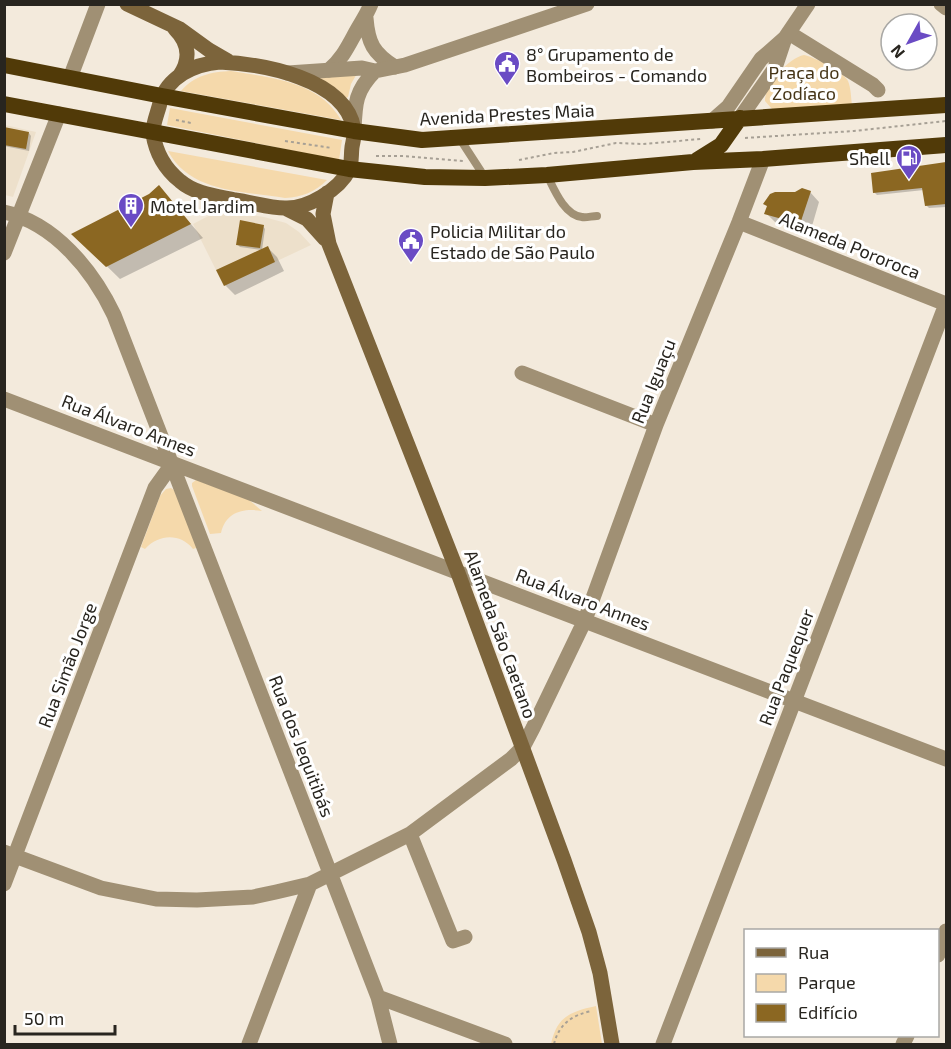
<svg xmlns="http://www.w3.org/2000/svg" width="951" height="1049" viewBox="0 0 951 1049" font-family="'Exo 2',sans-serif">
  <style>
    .built { fill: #ede0cb }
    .green { fill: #f5d9ab }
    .shadow { fill: #0003 }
    .building { fill: #8b6722 }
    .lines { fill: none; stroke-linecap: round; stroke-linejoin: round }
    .path { stroke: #a7a095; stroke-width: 2; stroke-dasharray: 3 3; stroke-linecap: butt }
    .service { stroke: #a09074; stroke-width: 8 }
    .minor { stroke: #a09074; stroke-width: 15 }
    .tertiary { stroke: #a09074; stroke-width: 15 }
    .secondary { stroke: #7c643b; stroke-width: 15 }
    .trunk { stroke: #513a08; stroke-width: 16 }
    .labels { text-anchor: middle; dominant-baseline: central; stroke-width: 6; stroke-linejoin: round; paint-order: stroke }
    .poi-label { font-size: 18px; fill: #28251f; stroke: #fff; text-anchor: start }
    .park-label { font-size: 18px; fill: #463517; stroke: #fff }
    .street-label { font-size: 18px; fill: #28251f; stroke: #fff }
  </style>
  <rect width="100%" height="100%" fill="#f3eadc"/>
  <path class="built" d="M5,125L36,132L13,197L5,195Z
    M220,210L264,217L286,223L299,232L311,245L224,286L193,224Z"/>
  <path class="green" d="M804,55C814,57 844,72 848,81C851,88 851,98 852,105L772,109L765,101C765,85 788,58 804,55Z
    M359,70L351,84L348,97L346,98L337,89L314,74Z
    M231,71C271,78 319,81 341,120L181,91C195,75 211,72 231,71Z
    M170,108L342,140L339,160L167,125Z
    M168,151L327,180C315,192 302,197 285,198C244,191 190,193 168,151Z
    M196,480L248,499L262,511C243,508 226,512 221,533L210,534L192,486V483Z
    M171,488L174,490L199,547L193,549C180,533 159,534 145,549L141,547L160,496L166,489Z
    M596,1006L602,1044H551C557,1017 569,1012 596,1006Z"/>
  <path class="shadow" d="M4,128L29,133L31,136L29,151L4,146Z
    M946,163V207L929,208L926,205L924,190L877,195L874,192L873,175Z
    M159,187L203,238L120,279L74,234L149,195Z
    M810,192L819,202L810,233L776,223L766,213L768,207L765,204Z
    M263,226L265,229L262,250L268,248L277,257L284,271L235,295L225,285L262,250L240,247L237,244Z"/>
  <path class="building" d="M4,127L29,132L26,149L4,145Z
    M946,162V204L925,206L922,188L873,193L871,173Z
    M159,185L191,224L106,267L71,234L149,194Z
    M802,188L811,191L800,224L764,214L767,206L763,204L770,194L775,192H795Z
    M240,220L264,225L260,248L236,245Z
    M268,246L275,262L224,286L216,270Z"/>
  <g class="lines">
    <path class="path" d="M176,120L191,123
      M745,138L854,131L946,121
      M285,141L332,148
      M376,156H404L463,161
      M519,160L554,153L573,152L616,143L643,144L701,139
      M554,1044C559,1024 572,1015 592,1011"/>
    <path class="service" d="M460,139L484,176
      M547,175C554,189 564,215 582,217C586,218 592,216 597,216"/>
    <path class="minor" d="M941,4L946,8
      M366,18C368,43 373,53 395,67
      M789,33L873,85L878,90
      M329,70C343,58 348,46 357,30C362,21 367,14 371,4
      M70,78L98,4
      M4,212C55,223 93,271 114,315L378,997L390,1044
      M739,222L946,304
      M4,253L59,114
      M522,373L656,425
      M4,399L946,759
      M410,834L453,941L465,937
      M4,852L101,888L156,899L197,900L253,897L276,892L310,884L410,834L511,759L523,747L533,728L585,620L656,425L739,222L763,159
      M4,884L155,488L173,463
      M938,955L946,931
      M378,997L505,1044
      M249,1044L310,884
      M663,1044L946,304
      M903,1044L907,1036"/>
    <path class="tertiary" d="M288,73L362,68L375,71L405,65L587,4
      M740,118L775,68L785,38L808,4
      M712,121L728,107L761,59L785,38
      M354,131C355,104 355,91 375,71"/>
    <path class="secondary" d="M127,4L180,29L209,50L228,61
      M175,29C189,43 191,59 180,75
      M220,62C262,64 345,78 354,129C355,135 353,141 352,147C351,154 352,164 349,170C339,190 307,209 285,208C269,208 251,202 235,200C216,196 195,194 180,181C165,169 156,153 153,134C152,125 158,112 160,103C167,77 194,64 220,62Z
      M327,193L323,214L329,244L458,573L564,860L589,932L600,973L612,1044
      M285,208L307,219L325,239"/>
    <path class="trunk" d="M4,65L162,96L354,131L422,140L946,105
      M4,104L349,169L425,177L485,178L547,175L693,162L763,159L946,145
      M697,160L721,145L740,118"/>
  </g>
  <defs>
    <symbol id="civic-pin" viewBox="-11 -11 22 30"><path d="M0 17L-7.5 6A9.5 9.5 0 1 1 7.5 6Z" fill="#6a4bc4" stroke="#fff"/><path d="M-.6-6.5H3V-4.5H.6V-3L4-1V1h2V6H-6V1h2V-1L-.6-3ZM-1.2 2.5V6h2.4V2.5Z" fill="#fff"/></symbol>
    <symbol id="fuel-pin" viewBox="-11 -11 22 30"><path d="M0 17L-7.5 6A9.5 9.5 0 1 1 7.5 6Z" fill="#6a4bc4" stroke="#fff"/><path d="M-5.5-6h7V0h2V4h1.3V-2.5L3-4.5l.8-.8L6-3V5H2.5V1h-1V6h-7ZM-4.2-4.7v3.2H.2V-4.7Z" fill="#fff"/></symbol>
    <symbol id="building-pin" viewBox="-11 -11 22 30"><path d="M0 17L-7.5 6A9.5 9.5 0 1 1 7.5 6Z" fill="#6a4bc4" stroke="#fff"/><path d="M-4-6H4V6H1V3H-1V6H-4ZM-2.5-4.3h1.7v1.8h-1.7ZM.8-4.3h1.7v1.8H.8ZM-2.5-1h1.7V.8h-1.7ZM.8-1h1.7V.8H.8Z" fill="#fff"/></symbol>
  </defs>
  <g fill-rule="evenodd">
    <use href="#civic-pin" x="492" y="49" width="30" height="40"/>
    <use href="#fuel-pin" x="894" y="143" width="30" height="40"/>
    <use href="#building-pin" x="116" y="191" width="30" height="40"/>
    <use href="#civic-pin" x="396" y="226" width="30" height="40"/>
  </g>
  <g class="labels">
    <g class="poi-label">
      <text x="526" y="54">8° Grupamento de<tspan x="526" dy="21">Bombeiros - Comando</tspan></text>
      <text x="890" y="158" text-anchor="end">Shell</text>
      <text x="150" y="206">Motel Jardim</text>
      <text x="430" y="231">Policia Militar do<tspan x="430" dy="21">Estado de São Paulo</tspan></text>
    </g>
    <g class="park-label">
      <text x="804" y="72">Praça do<tspan x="804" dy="21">Zodíaco</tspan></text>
    </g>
    <g class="street-label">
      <text transform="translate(507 114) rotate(-3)">Avenida Prestes Maia</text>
      <text transform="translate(850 245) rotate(22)">Alameda Pororoca</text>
      <text transform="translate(653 381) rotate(-68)">Rua Iguaçu</text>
      <text transform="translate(129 425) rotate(21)">Rua Álvaro Annes</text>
      <text transform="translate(583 599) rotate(21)">Rua Álvaro Annes</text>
      <text transform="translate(501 634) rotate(70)">Alameda São Caetano</text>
      <text transform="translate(67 665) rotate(-69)">Rua Simão Jorge</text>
      <text transform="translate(786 667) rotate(-69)">Rua Paquequer</text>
      <text transform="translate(302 746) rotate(69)">Rua dos Jequitibás</text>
    </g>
  </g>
  <rect width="951" height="1049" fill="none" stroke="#28251f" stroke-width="12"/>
  <rect x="744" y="929" width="195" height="108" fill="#ffffff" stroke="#a9a8a5" stroke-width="1.5"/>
  <rect x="756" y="948" width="30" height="9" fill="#7c643b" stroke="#a9a8a5" stroke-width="1.5"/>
  <text x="798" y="959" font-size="18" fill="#28251f">Rua</text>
  <rect x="756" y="974" width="30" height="18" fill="#f5d9ab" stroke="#a9a8a5" stroke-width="1.5"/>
  <text x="798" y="989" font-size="18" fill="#28251f">Parque</text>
  <rect x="756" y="1004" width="30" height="18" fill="#8b6722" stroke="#a9a8a5" stroke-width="1.5"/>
  <text x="798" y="1019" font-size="18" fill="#28251f">Edifício</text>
  <g transform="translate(909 42) rotate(230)"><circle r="28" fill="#ffffff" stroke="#a9a8a5" stroke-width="1.5"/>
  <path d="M0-4.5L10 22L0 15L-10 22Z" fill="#6a4bc4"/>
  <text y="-9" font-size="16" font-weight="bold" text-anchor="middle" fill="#28251f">N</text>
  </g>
  <path d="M15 1025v9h100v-9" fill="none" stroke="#28251f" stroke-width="3"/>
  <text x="24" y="1025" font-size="18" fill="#28251f" stroke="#ffffff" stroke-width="4.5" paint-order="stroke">50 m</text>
</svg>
